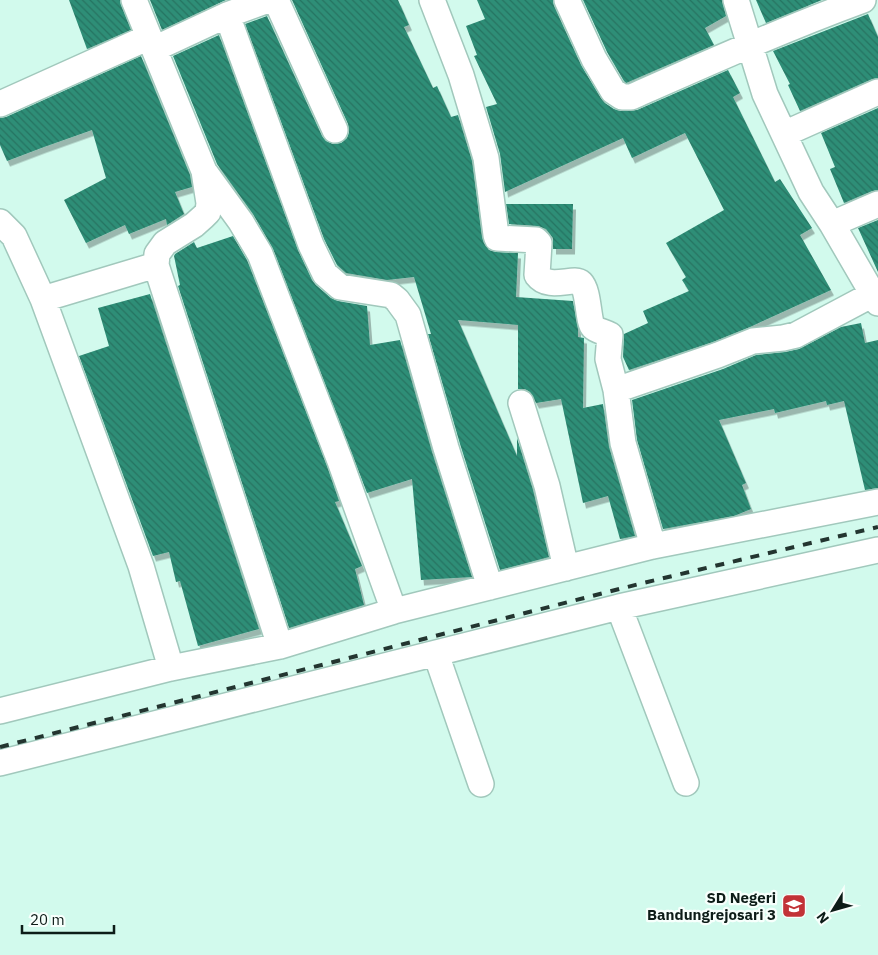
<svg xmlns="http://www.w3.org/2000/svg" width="878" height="955" viewBox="0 0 878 955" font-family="'IBM Plex Sans',sans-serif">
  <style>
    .building { fill: url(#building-back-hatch); filter: url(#shadow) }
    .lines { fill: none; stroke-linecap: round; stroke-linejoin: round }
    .minor-casing { stroke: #a1c8bc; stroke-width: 28 }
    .minor { stroke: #fff; stroke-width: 25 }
    .rail { stroke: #233530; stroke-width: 4; stroke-dasharray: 9 9; stroke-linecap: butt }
    .labels { text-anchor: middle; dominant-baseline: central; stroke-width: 4.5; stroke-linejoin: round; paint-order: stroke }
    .poi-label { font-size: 15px; font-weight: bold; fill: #0d1c18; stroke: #f7fffc; text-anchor: end }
  </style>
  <defs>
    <pattern id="building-back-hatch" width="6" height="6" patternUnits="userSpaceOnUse" patternTransform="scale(1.25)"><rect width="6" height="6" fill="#2f8e77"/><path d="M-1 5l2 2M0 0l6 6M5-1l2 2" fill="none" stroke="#267361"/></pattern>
    <filter id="shadow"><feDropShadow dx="3" dy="5.5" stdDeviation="0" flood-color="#0004"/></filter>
  </defs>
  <rect width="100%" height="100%" fill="#d2faed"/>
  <path class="building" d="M69,0H120L121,5L131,30L87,49Z
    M150,0H226L162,30Z
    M292,0H398L409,25L404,27L433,88L437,86L451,117L458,115L472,161L482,237L484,243L489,250L496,252L518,253L516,297L573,301L578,329V337L584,338L583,408L603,404L609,447L635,536L620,539L608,496L583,503L561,399L536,403L530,392L525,389H518V325L458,320L517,456V438L533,490L549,557L500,570L460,444L428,334H431L414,277L387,280L346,273L337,265L324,239L245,24L267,16L322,136L326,141L333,144L341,143L347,138L349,132L348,124Z
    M477,0H553L554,6L581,65L601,98L605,103L614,109L621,111L637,110L728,70L740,93L733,97L775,182L780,179L812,228L800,235L831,290L750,327L713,342L629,370L623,357L624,334L648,323L643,311L689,291L682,280L686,277L666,243L724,210L685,133L632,158L623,138L505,192L500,154L486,107L497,104L474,56L477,55L466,26L485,19Z
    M583,0H722L726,16L705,28L714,45L626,83L624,81L607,52Z
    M756,0H822L766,23Z
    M868,14L878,37V78L872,79L800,111L788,85L790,84L773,51Z
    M219,35L298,250L312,280L316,285L331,298L338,301L367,306L370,345L400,340L432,452L472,577L421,580L412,479L367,493L273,249L253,214L217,164L173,56Z
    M141,56L190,175L192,187L175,192L184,214L167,225L166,219L129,234L125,225L86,243L64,200L106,178L92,130L44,147L7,161L0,145V118L6,117Z
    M878,108V190L872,191L844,203L830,169L835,167L821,133Z
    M506,204H573L572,249H553V238L549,233L546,229L537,226L509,224Z
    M878,220V272L858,228Z
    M233,236L247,260L327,466L339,501L335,502L362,566L355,569L364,605L289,628L178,286L180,285L174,256L175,254L194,242L197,248Z
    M150,294L259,629L198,646L180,581L176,582L169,552L153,556L79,356L109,346L98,308Z
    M861,323L865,343L878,340V488L865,490L844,401L827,405L826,401L775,413L774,409L719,420L746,483L742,485L751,509L734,516L663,529L637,440L632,400L723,369L756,355L785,352L799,349L841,327Z"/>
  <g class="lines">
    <defs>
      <path id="minor" d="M134,0L204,171L209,203L208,212L203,217L194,225L165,243L157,254L156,265
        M276,0L335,130
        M432,0L461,75L486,158L496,235L497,238L536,240L539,243L537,275C549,291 574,276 581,283C589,291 588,322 593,327C597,331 605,332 610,335L608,359L616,390L718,355L753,341L783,338L796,335L873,294
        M567,0L594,59L613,91L622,97H631C708,63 784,29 863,0
        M736,0L765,94L811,192L832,224L878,303
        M227,15L311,245L325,274L340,287L391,295L397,300L408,315L446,448L490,587
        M154,49L227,15L268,0
        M0,104L149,37
        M784,134L878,92
        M204,171L241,222L260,254L340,461L394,611
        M0,222L14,236L43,299L141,566L171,668
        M832,224L878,204
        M43,299L156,265L280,646
        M616,390L623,443L653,546
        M521,403L547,486L566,568
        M619,607L686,783
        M436,654L481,784
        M0,711L171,668L280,646L394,611L653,546L878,502
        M0,763L619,607L878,550"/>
    </defs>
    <use href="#minor" class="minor-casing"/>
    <use href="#minor" class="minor"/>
    <path class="rail" d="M0,747L639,584L878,527"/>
  </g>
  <defs>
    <symbol id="school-square" viewBox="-11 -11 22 22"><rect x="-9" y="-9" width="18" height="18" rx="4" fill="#c23237" stroke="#f7fffc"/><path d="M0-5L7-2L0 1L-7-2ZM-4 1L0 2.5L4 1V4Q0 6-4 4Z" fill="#fff"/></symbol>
  </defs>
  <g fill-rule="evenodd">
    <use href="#school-square" x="780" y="892" width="28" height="28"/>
  </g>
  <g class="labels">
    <g class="poi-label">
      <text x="776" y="897">SD Negeri<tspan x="776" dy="17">Bandungrejosari 3</tspan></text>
    </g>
  </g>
  <g transform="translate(833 910) rotate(233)" stroke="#f7fffc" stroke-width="4" paint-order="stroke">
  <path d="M0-4L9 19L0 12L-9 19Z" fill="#0d1c18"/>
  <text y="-8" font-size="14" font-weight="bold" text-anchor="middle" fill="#0d1c18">N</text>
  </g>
  <path d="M22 925v8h92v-8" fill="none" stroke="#0d1c18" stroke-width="2.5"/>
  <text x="30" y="925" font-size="15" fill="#0d1c18" stroke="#f7fffc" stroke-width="4" paint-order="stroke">20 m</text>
</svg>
